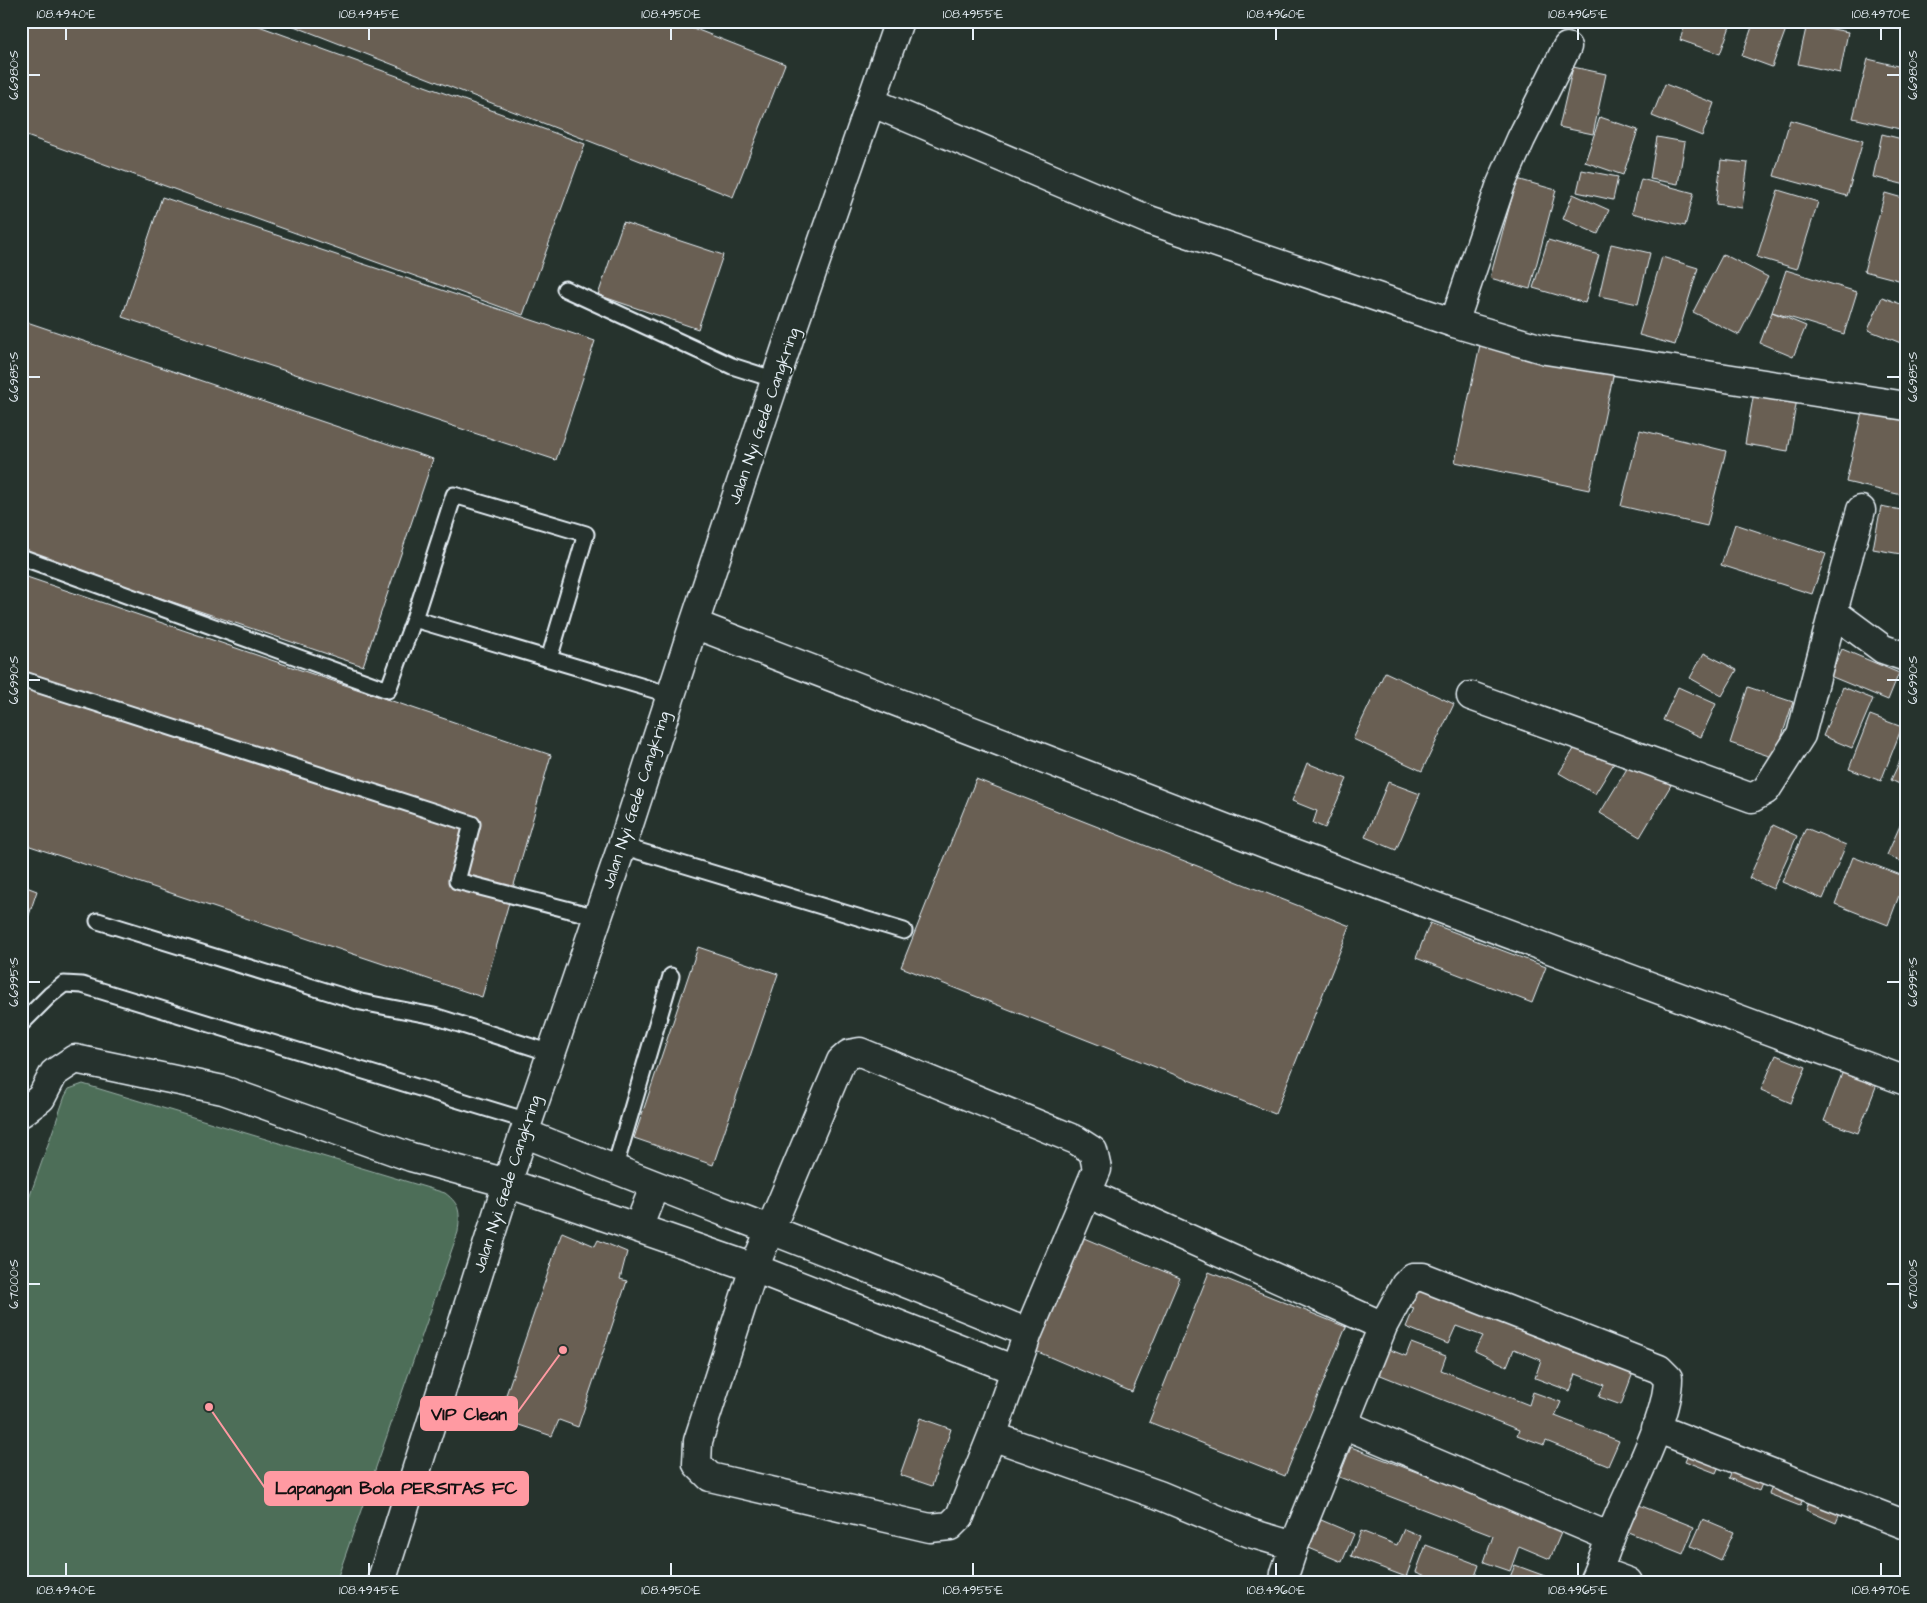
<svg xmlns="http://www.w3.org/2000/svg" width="1927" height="1603" viewBox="0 0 1927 1603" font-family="'Architects Daughter',sans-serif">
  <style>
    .green { fill: #4d6e59; stroke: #9ab0a8 }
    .building { fill: #695f52; stroke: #e8f1f8 }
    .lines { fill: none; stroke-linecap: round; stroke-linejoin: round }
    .lane-casing { stroke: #e8f1f8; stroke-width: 19 }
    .street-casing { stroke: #e8f1f8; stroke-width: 31 }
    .lane { stroke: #26332d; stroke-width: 15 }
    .street { stroke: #26332d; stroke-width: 28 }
    .ticks { fill: none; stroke: #e8f1f8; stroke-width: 2 }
    .labels { text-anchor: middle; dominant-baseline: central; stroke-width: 4; stroke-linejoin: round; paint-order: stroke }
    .street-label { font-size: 16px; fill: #e8f1f8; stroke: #26332d }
    .leader { fill: none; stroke: #ff9aa2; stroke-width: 2 }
    .callout-dot { fill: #ff9aa2; stroke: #26332d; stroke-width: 2 }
    .callout { fill: #ff9aa2; stroke: #ff9aa2; stroke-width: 2 }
    .callout-label { font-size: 18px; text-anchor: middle; font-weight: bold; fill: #111 }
    .neatline { fill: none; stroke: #e8f1f8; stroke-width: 2 }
    .ticks-label { font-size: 12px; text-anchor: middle; fill: #e8f1f8 }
  </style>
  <rect width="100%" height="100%" fill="#26332d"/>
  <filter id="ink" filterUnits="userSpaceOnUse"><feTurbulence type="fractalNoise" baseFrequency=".02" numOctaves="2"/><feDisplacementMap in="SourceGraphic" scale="10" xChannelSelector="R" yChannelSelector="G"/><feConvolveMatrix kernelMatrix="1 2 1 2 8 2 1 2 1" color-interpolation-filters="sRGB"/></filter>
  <g filter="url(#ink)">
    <path class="green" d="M83,1084L445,1193C461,1205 460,1213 458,1232L336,1582H21V1221L65,1096L69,1089Z"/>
    <path class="building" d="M21,21H245L585,144L523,315L21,134Z
      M281,21H675L785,64L733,197Z
      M1686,21H1732L1720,54L1680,40Z
      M1754,21H1789L1772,67L1742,56Z
      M1807,24L1848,32L1840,73L1798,64Z
      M1868,59L1906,68V122L1904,130L1853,118Z
      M1573,67L1606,74L1593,134L1559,127Z
      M1665,84L1714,103L1702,136L1652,116Z
      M1600,117L1638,130L1623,175L1585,162Z
      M1790,120L1863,141L1847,196L1774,176Z
      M1882,134L1906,140V185L1873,177Z
      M1657,137L1685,142L1678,184L1650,179Z
      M1721,160L1748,163L1742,208L1716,204Z
      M1582,170L1618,177L1613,200L1577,192Z
      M1517,179L1556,190L1530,289L1490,278Z
      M1641,179L1694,193L1685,226L1632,213Z
      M1778,190L1818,202L1797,269L1757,257Z
      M1885,193L1906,199V282L1864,271Z
      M1573,194L1609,210L1598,234L1563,219Z
      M162,197L595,341L556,460L122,317Z
      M623,222L723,255L698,329L598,295Z
      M1548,240L1599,255L1585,303L1533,288Z
      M1611,244L1650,253L1638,304L1599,296Z
      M1723,254L1768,277L1739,335L1693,312Z
      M1662,257L1698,268L1675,345L1639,335Z
      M1786,270L1857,292L1844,334L1772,312Z
      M1882,297L1906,306V345L1868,330Z
      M1772,312L1806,326L1793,357L1760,343Z
      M21,320L433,459L363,666L21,551Z
      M1481,340L1615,367L1589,490L1455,462Z
      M1754,392L1797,399L1788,451L1745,444Z
      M1863,407L1906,417V496L1846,482Z
      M1640,430L1726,451L1707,526L1621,506Z
      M1881,506L1906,511V555L1873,549Z
      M1735,524L1826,554L1812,594L1721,565Z
      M21,575L551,755L482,997L21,843Z
      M1842,649L1899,673L1888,700L1830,676Z
      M1704,653L1737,670L1722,696L1690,678Z
      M1385,672L1454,704L1422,771L1353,739Z
      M1678,687L1716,704L1701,737L1663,720Z
      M1748,687L1793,702L1775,758L1730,743Z
      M1843,687L1873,699L1852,748L1823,736Z
      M1870,715L1902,727L1881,781L1849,769Z
      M1581,738L1616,760L1595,794L1559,773Z
      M1906,748V787L1891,780Z
      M1631,762L1671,785L1640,837L1600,813Z
      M1307,763L1347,779L1325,828L1313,823L1317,811L1292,801Z
      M976,779L1350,926L1275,1114L901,967Z
      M1388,782L1420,794L1396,850L1365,837Z
      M1906,812V864L1887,855Z
      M1773,825L1797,836L1773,889L1749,878Z
      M1806,828L1846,845L1823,899L1782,882Z
      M1853,857L1906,877L1888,925L1835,904Z
      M21,885L37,891L21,939Z
      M1430,923L1546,967L1532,1003L1416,958Z
      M698,947L778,974L713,1165L634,1138Z
      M1776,1055L1806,1067L1791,1103L1761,1090Z
      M1843,1071L1877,1084L1858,1133L1824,1121Z
      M562,1232L595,1246L598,1240L627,1252L620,1279L627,1281L578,1427L559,1420L552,1436L498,1418Z
      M1079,1236L1180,1278L1132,1392L1031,1349Z
      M1209,1272L1346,1327L1285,1476L1149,1422Z
      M1413,1280L1634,1370L1621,1405L1599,1397L1604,1385L1576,1374L1570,1391L1535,1378L1541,1360L1514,1349L1507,1366L1475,1351L1483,1336L1456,1326L1448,1344L1406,1327L1414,1308L1403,1304Z
      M1411,1343L1446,1356L1441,1370L1529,1405L1533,1392L1561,1402L1555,1416L1619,1441L1608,1466L1546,1441L1544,1445L1517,1435L1519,1430L1378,1374L1388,1349L1406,1356Z
      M920,1418L951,1429L932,1486L900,1475Z
      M1692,1444L1723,1457L1716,1473L1685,1461Z
      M1351,1447L1563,1528L1550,1559L1519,1546L1510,1571L1484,1562L1493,1536L1339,1477Z
      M1735,1462L1766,1474L1759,1491L1729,1478Z
      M1776,1478L1806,1491L1800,1506L1769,1494Z
      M1812,1494L1843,1506L1836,1523L1806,1510Z
      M1639,1505L1694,1527L1683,1554L1628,1532Z
      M1703,1519L1734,1532L1721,1560L1691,1546Z
      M1321,1520L1354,1534L1342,1562L1309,1548Z
      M1404,1529L1421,1536L1406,1577L1351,1556L1361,1531L1397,1545Z
      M1426,1545L1479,1565L1473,1582H1441L1416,1572Z
      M1515,1565L1553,1579L1552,1582H1508Z"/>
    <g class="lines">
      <defs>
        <path id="lane" d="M565,289L732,366L776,380
          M21,557L388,690L414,619
          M549,659L586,534L454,495L414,619L671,695
          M21,679L472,824L457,881L597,917
          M622,846L904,931
          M98,921L361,1002L434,1016L551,1053
          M21,1024L50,995L64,984L82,985L528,1121
          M614,1170L671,976"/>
        <path id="street" d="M871,102L1149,220L1454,323L1546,350L1906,406
          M1454,323L1501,184L1521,139L1567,47
          M1861,510L1833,612L1883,649L1906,657
          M694,624L1269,845L1906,1081
          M1471,696L1752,798L1766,790L1801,735L1833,612
          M21,1113L41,1098L54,1073L75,1059L223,1090L411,1157L507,1183L754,1268L1015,1370
          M524,1133C692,1201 862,1263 1028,1333
          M1087,1193L1097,1169L1093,1151L1076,1140L860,1052L849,1054L841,1061L754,1268L698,1441L697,1464L710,1477L930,1528L950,1526L960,1516L992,1436L1028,1333L1087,1193L1383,1326
          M638,1228L655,1185
          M1343,1424L1610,1537
          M1656,1428L1906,1525
          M992,1436L1159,1495L1250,1533L1294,1546
          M1598,1571L1628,1582
          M381,1582L507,1183L622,846L694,624L794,324L899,21
          M1284,1582L1285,1573L1294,1546L1383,1326L1405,1285L1413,1277H1423L1659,1369L1668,1378C1668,1417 1634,1480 1618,1518C1609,1539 1603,1561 1593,1582"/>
      </defs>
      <use href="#lane" class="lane-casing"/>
      <use href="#street" class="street-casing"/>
      <use href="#lane" class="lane"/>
      <use href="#street" class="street"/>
    </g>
  </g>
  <path class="ticks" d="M66,28V40M369,28V40M671,28V40M973,28V40M1276,28V40M1578,28V40M1881,28V40M28,75H40M1887,75H1900M28,377H40M1887,377H1900M28,680H40M1887,680H1900M28,982H40M1887,982H1900M28,1284H40M1887,1284H1900M66,1563V1576M369,1563V1576M671,1563V1576M973,1563V1576M1276,1563V1576M1578,1563V1576M1881,1563V1576"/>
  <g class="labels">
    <g class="street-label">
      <text transform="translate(764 416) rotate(-71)">Jalan Nyi Gede Cangkring</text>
      <text transform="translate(636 800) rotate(-72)">Jalan Nyi Gede Cangkring</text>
      <text transform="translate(507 1184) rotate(-72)">Jalan Nyi Gede Cangkring</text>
    </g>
  </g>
  <path class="leader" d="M563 1350L517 1413M209 1407L265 1488"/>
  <g class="callout-dot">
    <circle cx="563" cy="1350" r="5"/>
    <circle cx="209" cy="1407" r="5"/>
  </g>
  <g class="callout">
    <rect x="421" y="1397" width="96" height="33" rx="5"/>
    <rect x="265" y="1472" width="263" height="33" rx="5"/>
  </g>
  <g class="callout-label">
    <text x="469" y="1420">VIP Clean</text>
    <text x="396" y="1494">Lapangan Bola PERSITAS FC</text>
  </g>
  <rect width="1927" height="1603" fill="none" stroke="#26332d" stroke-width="55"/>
  <rect x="28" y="28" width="1872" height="1548" class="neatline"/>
  <g class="ticks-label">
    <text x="66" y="18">108.4940°E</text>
    <text x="369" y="18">108.4945°E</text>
    <text x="671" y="18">108.4950°E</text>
    <text x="973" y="18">108.4955°E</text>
    <text x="1276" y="18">108.4960°E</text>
    <text x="1578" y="18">108.4965°E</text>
    <text x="1881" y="18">108.4970°E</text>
    <text transform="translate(14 75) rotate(-90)" y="4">6.6980°S</text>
    <text transform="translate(1913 75) rotate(-90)" y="4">6.6980°S</text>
    <text transform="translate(14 377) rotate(-90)" y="4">6.6985°S</text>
    <text transform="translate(1913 377) rotate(-90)" y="4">6.6985°S</text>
    <text transform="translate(14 680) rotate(-90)" y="4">6.6990°S</text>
    <text transform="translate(1913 680) rotate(-90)" y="4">6.6990°S</text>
    <text transform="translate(14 982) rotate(-90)" y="4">6.6995°S</text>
    <text transform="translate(1913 982) rotate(-90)" y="4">6.6995°S</text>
    <text transform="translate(14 1284) rotate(-90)" y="4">6.7000°S</text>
    <text transform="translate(1913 1284) rotate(-90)" y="4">6.7000°S</text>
    <text x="66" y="1594">108.4940°E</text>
    <text x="369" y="1594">108.4945°E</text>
    <text x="671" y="1594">108.4950°E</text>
    <text x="973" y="1594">108.4955°E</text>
    <text x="1276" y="1594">108.4960°E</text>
    <text x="1578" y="1594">108.4965°E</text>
    <text x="1881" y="1594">108.4970°E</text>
  </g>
</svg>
